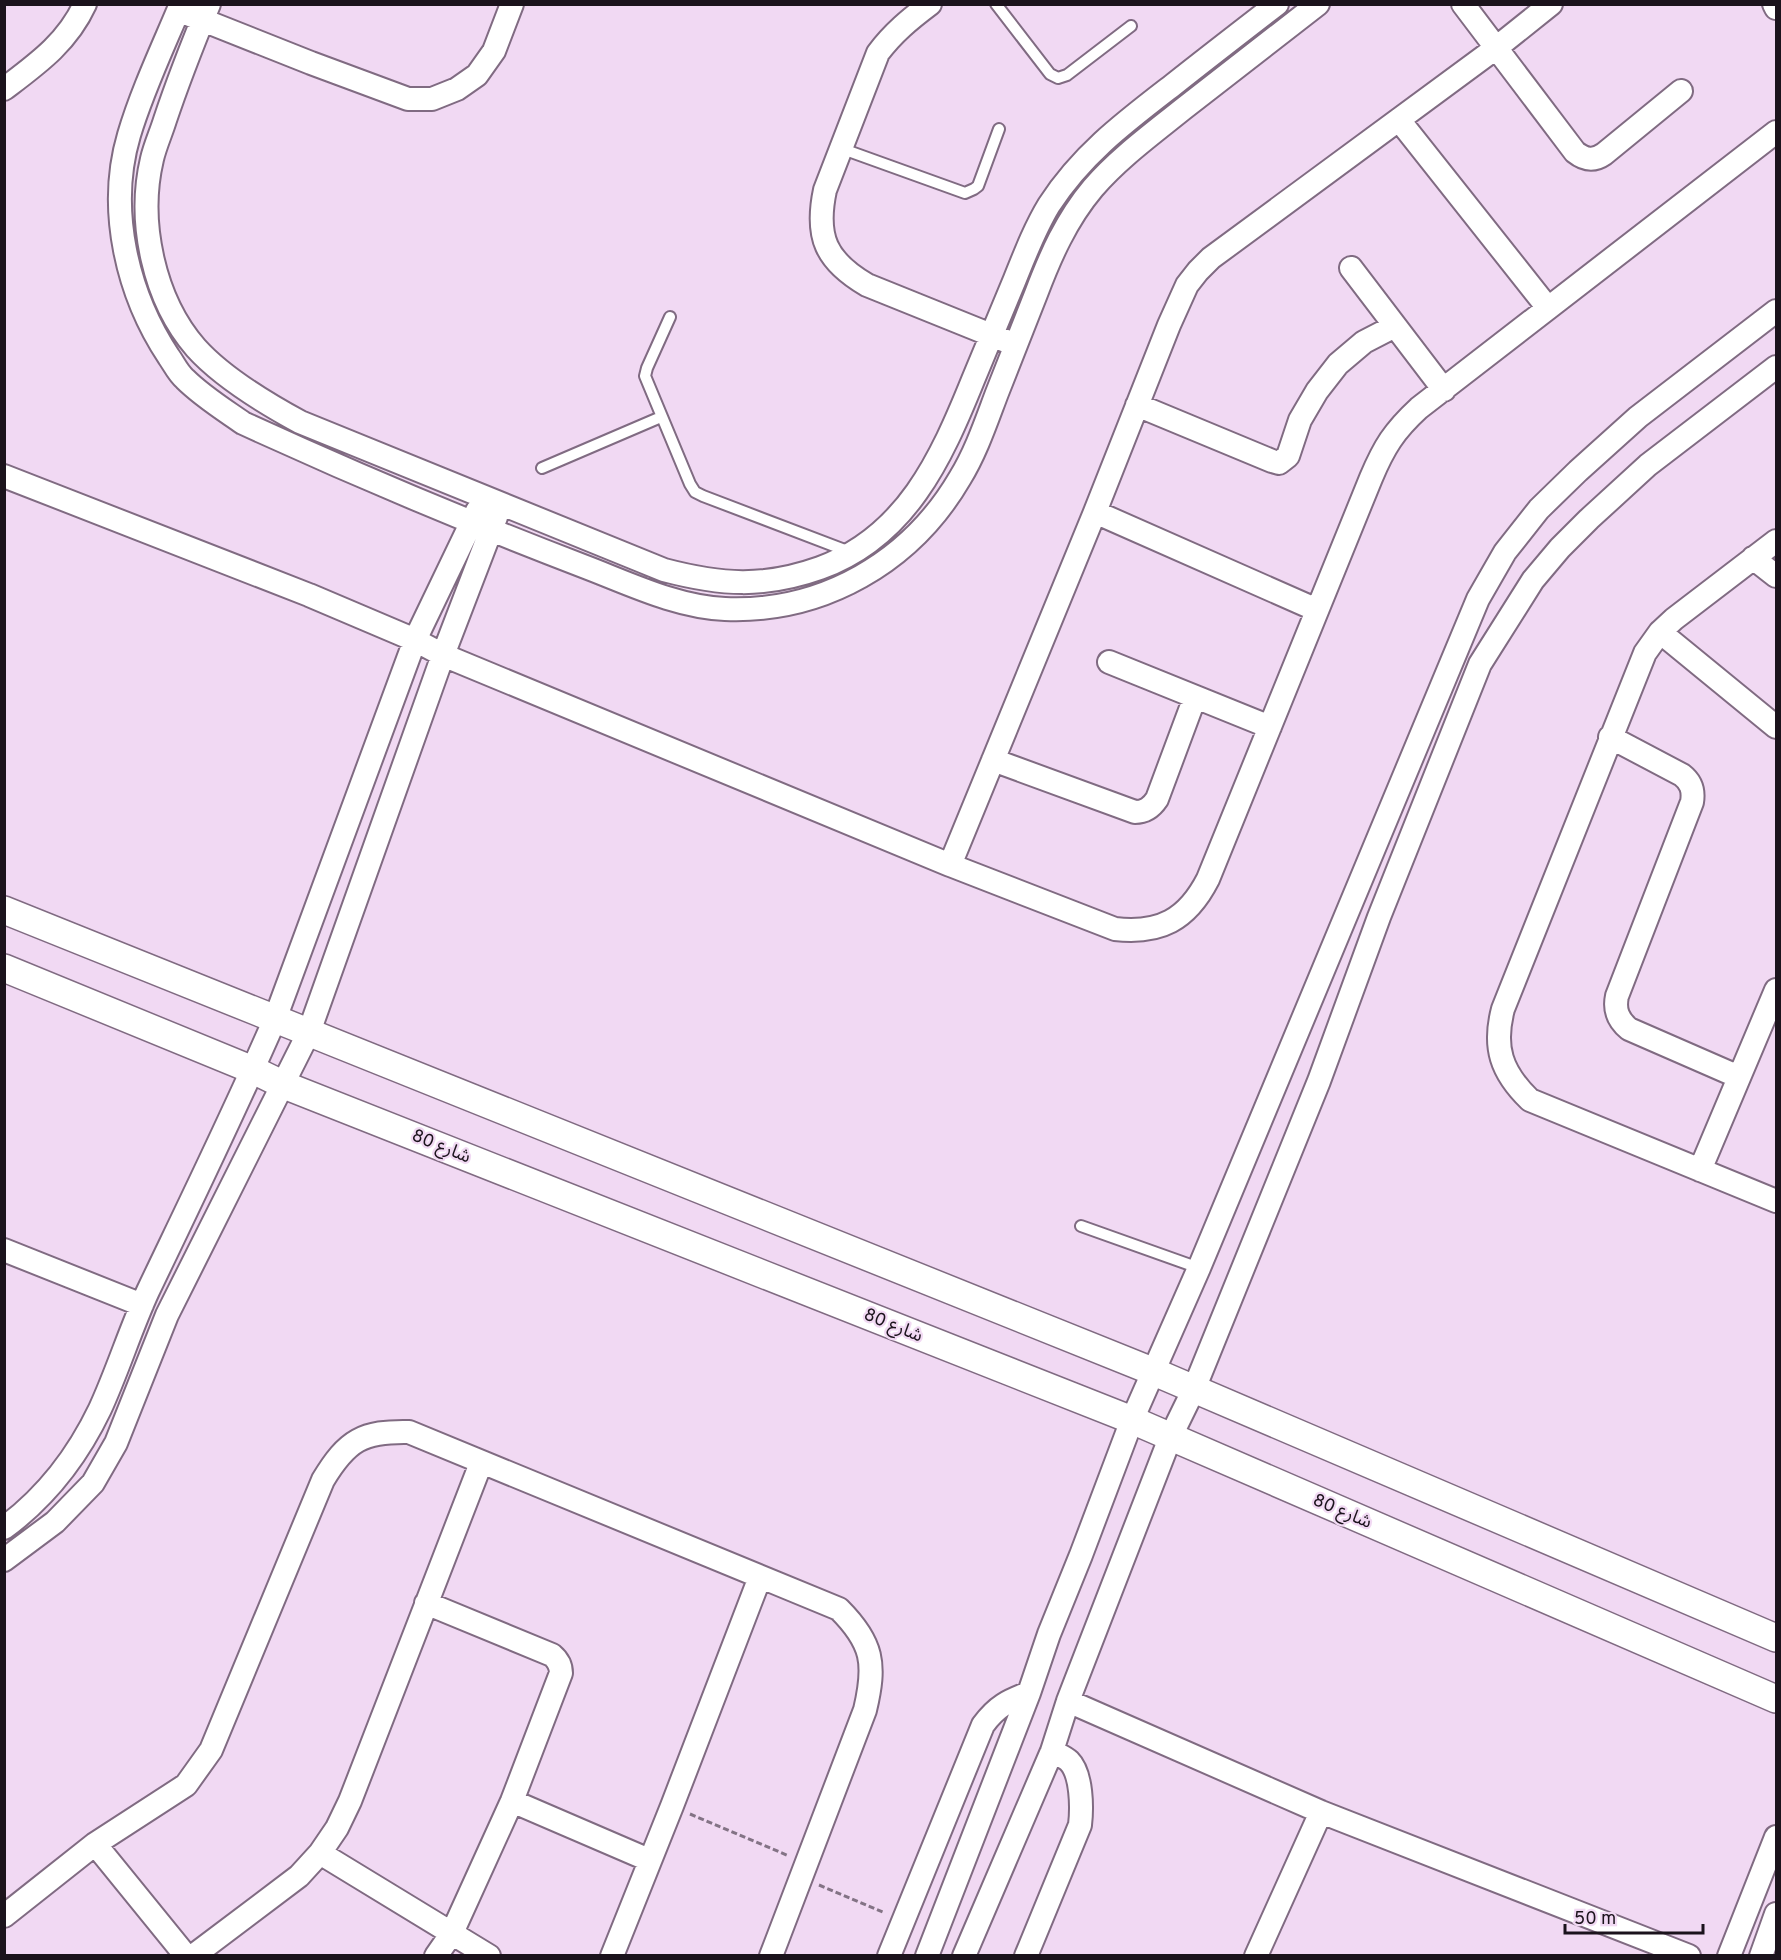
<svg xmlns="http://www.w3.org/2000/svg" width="1781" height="1960" viewBox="0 0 1781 1960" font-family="Overpass,'Noto Sans Arabic',sans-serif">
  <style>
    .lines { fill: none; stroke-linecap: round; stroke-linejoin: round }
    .service-casing { stroke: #806b82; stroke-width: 14 }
    .minor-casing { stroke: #806b82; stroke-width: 26 }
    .tertiary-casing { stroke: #806b82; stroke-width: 30 }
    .path { stroke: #837385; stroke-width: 3; stroke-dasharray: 6 3; stroke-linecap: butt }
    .service { stroke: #fff; stroke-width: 10 }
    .minor { stroke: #fff; stroke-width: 22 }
    .tertiary { stroke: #fff; stroke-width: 27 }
    .labels { text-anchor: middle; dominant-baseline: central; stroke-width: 4.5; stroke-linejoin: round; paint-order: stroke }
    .street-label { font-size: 18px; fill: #1b131c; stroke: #f1d9f3 }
  </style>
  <rect width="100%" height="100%" fill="#f1d9f3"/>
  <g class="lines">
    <defs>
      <path id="service" d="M996,4L1050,74L1058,78L1067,75L1131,26
        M840,148L965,193L974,189L978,186L999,129
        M670,317L647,368L645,376L690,484L695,492L703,496L850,552
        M542,468L661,417
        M1081,1226L1199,1268"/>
      <path id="minor" d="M181,4C163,47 142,91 129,135C107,209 127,294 169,357C174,364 178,373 185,379C202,396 223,409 243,423C354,474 468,522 583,566C628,583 676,607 725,609C823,613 911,562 960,478C976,452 986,422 997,393C1010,360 1023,327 1036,294C1050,257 1066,220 1093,188C1119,158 1152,134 1183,109C1228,74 1273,39 1318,4
        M209,4C193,43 178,81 165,120C161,133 155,146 152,159C137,222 154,300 196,348C223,378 265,403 300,422L664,570C721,585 764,588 820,568C906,537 941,459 973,380C987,347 1001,313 1015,279C1025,254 1035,228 1049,205C1082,154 1125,122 1173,85C1207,58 1242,31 1277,4
        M930,4C910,19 893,33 878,53L825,190C815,237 826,261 867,285L1006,341
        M1463,4L1575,152C1585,160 1594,161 1604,154L1681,91
        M1774,4L1776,8
        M190,15L311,63L408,99H432L457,89L477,75L494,51L512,4
        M4,89C37,64 67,43 85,4
        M1399,120L1548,308
        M1351,268L1444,390
        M1137,405L1272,461L1279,463L1288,456L1300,420L1317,391L1338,364L1364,342L1395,326
        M4,476L309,595L415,640L443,655L950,865L1115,929C1160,934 1187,920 1208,879L1371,478C1384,447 1394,431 1419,408L1776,132
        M1095,512L1317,610
        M1776,541L1674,619L1660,632L1645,653L1503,1009C1493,1047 1501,1072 1530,1100L1776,1201
        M1753,558L1776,576
        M1660,632L1776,727
        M1109,662L1270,727
        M1610,737L1682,775C1691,782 1694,790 1692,802L1617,996C1614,1010 1618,1020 1629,1029L1739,1077
        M993,760L1135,812C1145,812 1151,808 1157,799L1195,697
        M950,865L1095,512L1169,325L1187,285L1198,271L1211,258L1496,48L1551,4
        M1700,1170L1776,990
        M4,1250L142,1305
        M4,1528C46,1497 78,1455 100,1409C118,1370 130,1330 148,1291C191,1201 235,1111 275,1019L415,640L477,511
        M4,1560L55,1522L93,1483L116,1443L167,1315L309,1032L443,655L496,517
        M426,1603L552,1655C558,1660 561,1665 561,1673L512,1801L452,1933L436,1956
        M1068,1701L1321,1812L1689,1956
        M512,1801L649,1860
        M95,1844L186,1956
        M320,1853L489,1956
        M4,1916L95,1844L186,1785L211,1750L323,1480C347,1440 363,1431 409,1432L839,1609C873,1643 876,1664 865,1710L771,1956
        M193,1956L299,1876L320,1853L337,1828L350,1801L481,1463
        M612,1956L672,1806L760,1577
        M889,1956L983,1725C997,1706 1008,1701 1029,1693
        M927,1956L1029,1693L1049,1634L1081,1555L1132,1420L1199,1268L1478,599L1505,552L1539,509L1578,471L1638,417L1776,311
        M964,1956L1052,1751L1068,1701L1170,1438L1194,1389L1319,1081L1379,917L1480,664L1533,580L1560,548L1589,519L1648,465L1776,367
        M1026,1956L1080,1825C1082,1808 1082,1774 1069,1761C1065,1757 1057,1754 1052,1751
        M1256,1956L1321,1812
        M1729,1956L1776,1837
        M1761,1956L1776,1914"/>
      <path id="tertiary" d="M4,910L1152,1371L1776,1638
        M4,968L253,1070L284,1085L1132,1420L1776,1699"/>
    </defs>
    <use href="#service" class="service-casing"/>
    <use href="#minor" class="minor-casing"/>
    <use href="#tertiary" class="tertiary-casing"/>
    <path class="path" d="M690,1814L789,1856
      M819,1885L885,1913"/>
    <use href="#service" class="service"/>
    <use href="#minor" class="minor"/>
    <use href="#tertiary" class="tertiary"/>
  </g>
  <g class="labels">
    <g class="street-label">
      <text transform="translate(441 1147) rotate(22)">شارع 80</text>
      <text transform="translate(893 1326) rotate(22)">شارع 80</text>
      <text transform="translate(1342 1512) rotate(23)">شارع 80</text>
    </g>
  </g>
  <rect width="1781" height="1960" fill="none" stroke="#1b131c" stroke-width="12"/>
  <path d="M1565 1924v9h138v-9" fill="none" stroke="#1b131c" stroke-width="3"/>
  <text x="1574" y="1924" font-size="18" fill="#1b131c" stroke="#f1d9f3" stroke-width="4.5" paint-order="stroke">50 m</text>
</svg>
